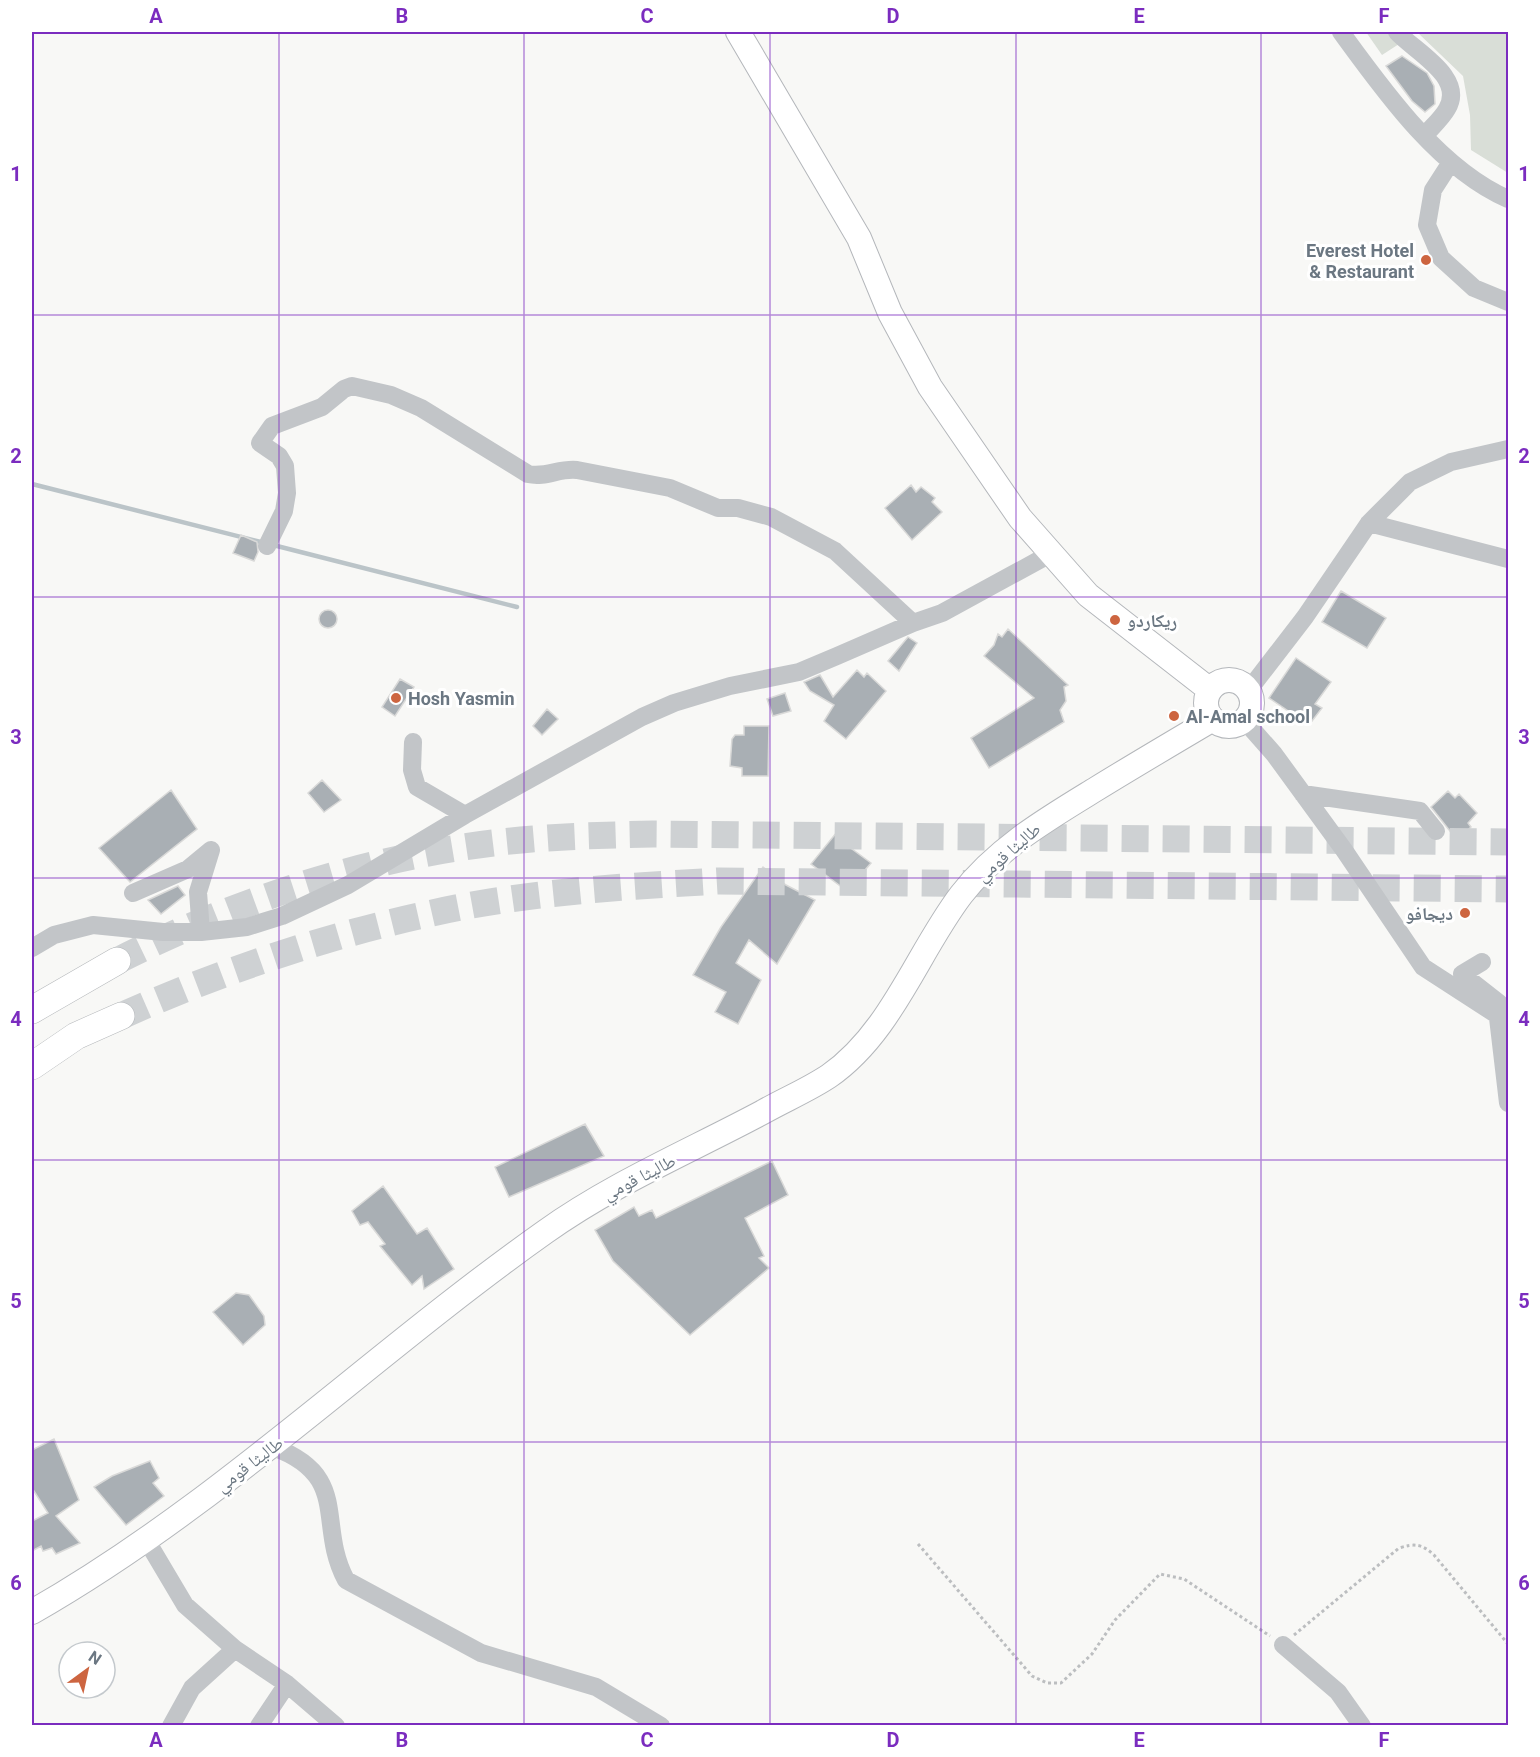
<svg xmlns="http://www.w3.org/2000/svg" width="1540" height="1757" viewBox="0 0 1540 1757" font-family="Roboto,'Noto Naskh Arabic',sans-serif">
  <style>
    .green { fill: #d9ded7 }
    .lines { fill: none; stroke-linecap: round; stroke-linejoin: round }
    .stream { stroke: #bbc4c8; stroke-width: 4.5 }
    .building { fill: #a9afb4; stroke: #d9d9d8; stroke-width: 1.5 }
    .highway-tunnel { stroke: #ced1d3; stroke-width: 27; stroke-dasharray: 27 14; stroke-linecap: butt }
    .major-casing { stroke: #b4b7bb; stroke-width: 26 }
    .highway-casing { stroke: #b5b8bb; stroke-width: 28 }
    .path { stroke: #bcbec0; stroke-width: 3; stroke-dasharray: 3 3; stroke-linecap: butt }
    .minor { stroke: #c2c5c8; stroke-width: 18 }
    .major { stroke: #fff; stroke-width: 24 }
    .highway { stroke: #fff; stroke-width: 27 }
    .grid { fill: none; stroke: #7b2cbf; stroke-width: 1.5; stroke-opacity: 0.55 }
    .poi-dot { fill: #cd6540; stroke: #fff; stroke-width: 2 }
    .labels { text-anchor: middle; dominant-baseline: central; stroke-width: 6; stroke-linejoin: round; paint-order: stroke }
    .poi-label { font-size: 18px; font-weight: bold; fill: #6b7782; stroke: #fff; text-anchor: start }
    .street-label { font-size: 18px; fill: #6b7782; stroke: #fff }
    .neatline { fill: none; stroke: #7b2cbf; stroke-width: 2 }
    .grid-label { font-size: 20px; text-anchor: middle; font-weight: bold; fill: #7b2cbf }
  </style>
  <rect width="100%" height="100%" fill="#f8f8f6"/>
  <path class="green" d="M1366,32H1389L1399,44L1382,55Z
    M1417,32H1508V173L1471,150L1470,115L1463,76Z"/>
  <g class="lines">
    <path class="stream" d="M32,484L265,543
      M273,545L517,607"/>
  </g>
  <path class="building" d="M1402,56L1427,73L1434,86L1435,104L1425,112L1412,101L1386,66Z
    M911,485L916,492L921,487L935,498L932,502L942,512L912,540L885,508Z
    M241,535L257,542L258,552L254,561L233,553Z
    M1341,591L1386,618L1367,648L1322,622Z
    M319 619a9 9 0 1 1 18 0a9 9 0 1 1-18 0Z
    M1008,629L1068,685L1064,687L1066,701L1060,710L1064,722L989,768L971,738L1034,698L984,656L994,645L998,634L1002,637Z
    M908,637L917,643L899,671L888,661Z
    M1296,658L1331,682L1315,704L1322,708L1309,725L1269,698Z
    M857,670L864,677L867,673L886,691L846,739L824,721L834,705L810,691L804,682L820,675L833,697Z
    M400,679L414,687L395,716L382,707Z
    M785,693L791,711L773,716L767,699Z
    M547,709L558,719L542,735L533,726Z
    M744,726H769L768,776H742V768L730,766L732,739L735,735H744Z
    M322,780L341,800L324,812L308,793Z
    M171,790L197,829L130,882L99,848Z
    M1448,791L1455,798L1459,794L1477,813L1468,823L1471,827L1457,840L1431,807Z
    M837,832L847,839L844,843L871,863L847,891L811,864Z
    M763,867L786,885L815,900L777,964L749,940L736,963L761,980L738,1024L715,1012L726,992L693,975L721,927Z
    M178,886L185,895L161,914L148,900Z
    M585,1124L604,1156L509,1197L495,1167Z
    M772,1161L788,1195L745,1218L764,1256L759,1258L769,1268L690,1335L613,1261L595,1230L634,1207L639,1216L652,1210L656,1218Z
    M383,1186L417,1234L427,1228L454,1269L424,1289L422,1276L412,1285L380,1246L385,1244L368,1222L360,1225L352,1211Z
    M236,1293L249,1295L264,1316L265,1325L243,1345L213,1312Z
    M54,1439L79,1500L56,1516L80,1543L56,1554L52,1548L43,1551L41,1546L32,1551V1521L48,1513L32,1488V1450Z
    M150,1461L159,1478L153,1483L164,1496L126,1525L94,1487L112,1476Z"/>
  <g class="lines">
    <path class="highway-tunnel" d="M117,961C243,897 380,853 521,840C565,836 609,835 653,834L1508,842
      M121,1016C220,972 322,937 428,914C523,892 621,887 718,881L1508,889"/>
    <defs>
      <path id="major" d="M738,32L859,238L890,313L930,387L1020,518L1088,595L1210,690
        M1206 703a23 23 0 1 1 46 0a23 23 0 1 1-46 0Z
        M32,1612C218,1506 371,1355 545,1232C612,1184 690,1151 763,1112C784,1100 808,1090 829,1076C891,1033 917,953 961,895C997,848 1047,819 1096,789C1135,765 1174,742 1213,719"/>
      <path id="highway" d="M32,1010L117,961
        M32,1066L76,1036L121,1016"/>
    </defs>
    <use href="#major" class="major-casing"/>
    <use href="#highway" class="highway-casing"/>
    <path class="path" d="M918,1544L1032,1676L1047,1683H1061L1092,1654L1115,1620L1160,1574L1184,1579L1270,1636
      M1294,1635L1399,1548C1415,1543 1422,1544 1434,1555L1508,1644"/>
    <path class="minor" d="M1341,32C1384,91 1439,169 1508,199
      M1397,32C1414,51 1466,77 1447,109C1442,118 1432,127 1425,135
      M1451,162L1433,190L1427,225L1441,258L1474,288L1508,302
      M1369,523L1508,559
      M267,546L284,511L287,493L285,466L279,456L260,443L272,426L322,407L344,389L352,386L391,395L421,408L528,474C546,478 559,468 577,470L670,488L718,508H738L771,517L835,551L913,623
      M1248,691L1305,617L1369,523L1410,482L1451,462L1508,449
      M1244,720L1274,754L1344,850L1423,967L1508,1022
      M413,742L412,770L417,787L465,815
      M1303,794L1420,811L1436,831
      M133,893L188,869L211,850L198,892L201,932
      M32,948L54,935L93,925L163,932H201L247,927L282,916L348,885L465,815L642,717L674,703L730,686L799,672L837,656L913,623L942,613L1052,553
      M1482,962L1462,974L1499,1003L1498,1018L1508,1103
      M273,1447C352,1476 316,1524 346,1580L481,1653L596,1687L661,1726
      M147,1541L185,1605L235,1649L287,1684L336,1726
      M1283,1645L1338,1692L1362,1726
      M171,1726L192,1688L235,1649
      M259,1726L287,1684"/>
    <use href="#major" class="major"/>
    <use href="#highway" class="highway"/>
  </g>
  <path class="grid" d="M279,32V1726M524,32V1726M770,32V1726M1016,32V1726M1261,32V1726M32,315H1508M32,597H1508M32,878H1508M32,1160H1508M32,1442H1508"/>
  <g class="poi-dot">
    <circle cx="1426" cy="260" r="6"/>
    <circle cx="1115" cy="620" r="6"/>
    <circle cx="396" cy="698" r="6"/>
    <circle cx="1174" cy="716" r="6"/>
    <circle cx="1465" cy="913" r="6"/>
  </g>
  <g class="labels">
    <g class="poi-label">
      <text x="1414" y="250" text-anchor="end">Everest Hotel<tspan x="1414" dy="21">&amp; Restaurant</tspan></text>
      <text x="1127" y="620">ريكاردو</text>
      <text x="408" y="698">Hosh Yasmin</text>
      <text x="1186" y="716">Al-Amal school</text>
      <text x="1453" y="913" text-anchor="end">ديجافو</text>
    </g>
    <g class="street-label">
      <text transform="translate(1008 852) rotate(-41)">طاليثا قومي</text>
      <text transform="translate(639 1177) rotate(-27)">طاليثا قومي</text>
      <text transform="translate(249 1464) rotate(-37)">طاليثا قومي</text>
    </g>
  </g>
  <rect width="1540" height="1757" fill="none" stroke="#ffffff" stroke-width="66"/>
  <g transform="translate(87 1670) rotate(33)"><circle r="28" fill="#ffffff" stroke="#c4c9cd" stroke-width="1.5"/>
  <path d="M0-4.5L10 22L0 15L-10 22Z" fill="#cd6540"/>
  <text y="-9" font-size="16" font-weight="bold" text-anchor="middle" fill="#6b7782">N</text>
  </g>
  <rect x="33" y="33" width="1474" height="1691" class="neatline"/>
  <g class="grid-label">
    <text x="156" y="23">A</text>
    <text x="402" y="23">B</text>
    <text x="647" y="23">C</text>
    <text x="893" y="23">D</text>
    <text x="1139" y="23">E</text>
    <text x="1384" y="23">F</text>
    <text x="16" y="181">1</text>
    <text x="1524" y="181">1</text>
    <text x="16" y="463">2</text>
    <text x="1524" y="463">2</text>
    <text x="16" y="744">3</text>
    <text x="1524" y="744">3</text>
    <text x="16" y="1026">4</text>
    <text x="1524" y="1026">4</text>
    <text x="16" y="1308">5</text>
    <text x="1524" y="1308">5</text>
    <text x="16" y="1590">6</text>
    <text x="1524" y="1590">6</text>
    <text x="156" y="1747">A</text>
    <text x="402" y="1747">B</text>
    <text x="647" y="1747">C</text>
    <text x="893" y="1747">D</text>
    <text x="1139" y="1747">E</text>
    <text x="1384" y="1747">F</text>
  </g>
</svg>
